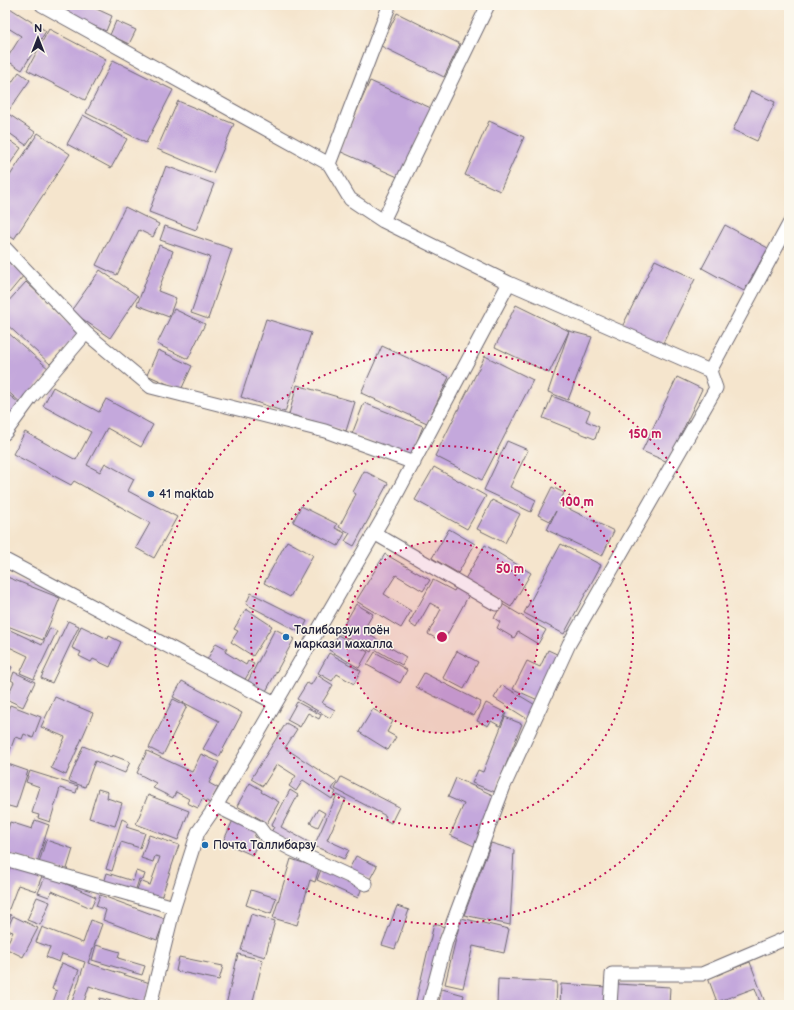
<svg xmlns="http://www.w3.org/2000/svg" width="794" height="1010" viewBox="0 0 794 1010" font-family="'Balsamiq Sans',sans-serif">
  <style>
    .building { fill: #c4a8dc }
    .lines { fill: none; stroke-linecap: round; stroke-linejoin: round }
    .minor-casing { stroke: #6c666e; stroke-width: 15 }
    .minor { stroke: #fff; stroke-width: 13 }
    .ring { fill: none; stroke: #c2185b; stroke-width: 2; stroke-dasharray: 2 4 }
    .poi-dot { fill: #1f6fb2; stroke: #fbf7ec; stroke-width: 1.5 }
    .labels { text-anchor: middle; dominant-baseline: central; stroke-width: 3; stroke-linejoin: round; paint-order: stroke }
    .poi-label { font-size: 12px; fill: #22223b; stroke: #fbf7ec; text-anchor: start }
    .centre { fill: #c2185b; stroke: #fbf7ec; stroke-width: 2 }
    .ring-label { font-size: 12px; text-anchor: middle; font-weight: bold; fill: #c2185b; stroke: #fbf7ec; stroke-width: 3; stroke-linejoin: round; paint-order: stroke }
  </style>
  <rect width="100%" height="100%" fill="#fbf7ec"/>
  <filter id="ink" filterUnits="userSpaceOnUse"><feTurbulence type="fractalNoise" baseFrequency=".025" numOctaves="2"/><feDisplacementMap in="SourceGraphic" scale="8" xChannelSelector="R" yChannelSelector="G"/><feConvolveMatrix kernelMatrix="1 2 1 2 8 2 1 2 1" color-interpolation-filters="sRGB"/></filter>
  <filter id="wash" filterUnits="userSpaceOnUse"><feTurbulence type="fractalNoise" baseFrequency=".012" numOctaves="4" result="noise"/><feDisplacementMap in="SourceGraphic" scale="16" xChannelSelector="R" yChannelSelector="G"/><feGaussianBlur stdDeviation="0.9" result="paint"/><feColorMatrix in="noise" values="0 0 0 0 0 0 0 0 0 0 0 0 0 0 0 0 0 1.4 0 .05"/><feComposite in="paint" operator="in"/></filter>
  <g filter="url(#wash)">
    <rect width="100%" height="100%" fill="#f5e5cd"/>
    <g id="blocks">
      <path class="building" d="M5,5L46,31L22,70L6,60L21,36L5,26Z
        M69,5H90V6L112,16L106,31L66,14Z
        M397,13L460,44L444,77L381,46Z
        M116,21L136,30L129,44L110,35Z
        M49,29L106,59L85,100L27,70Z
        M113,60L173,90L146,143L86,113Z
        M19,72L30,80L7,113L35,132L26,145L5,130V92Z
        M370,81L431,108L400,178L339,151Z
        M751,91L775,102L757,141L733,130Z
        M178,101L234,124L213,173L157,149Z
        M83,115L127,139L111,168L67,144Z
        M489,121L524,137L500,191L465,175Z
        M38,133L70,154L14,239L5,233V183Z
        M5,137L21,148L5,171Z
        M166,166L214,184L196,230L149,212Z
        M125,207L159,224L153,237L139,230L117,275L96,265Z
        M725,225L768,248L744,291L702,268Z
        M165,226L232,249L208,319L191,313L210,257L160,240Z
        M159,245L173,251L158,291L176,298L169,317L137,305Z
        M5,259L24,275L5,298Z
        M655,260L695,279L661,347L622,327Z
        M100,270L138,296L110,338L71,311Z
        M26,282L80,332L50,364L5,323V305Z
        M516,305L569,331L549,373L495,347Z
        M174,309L205,324L188,359L157,344Z
        M266,319L311,333L285,412L241,397Z
        M5,330L50,370L21,403L5,389Z
        M569,331L592,337L568,400L548,392Z
        M382,346L449,377L427,423L361,393Z
        M158,350L192,366L181,390L147,375Z
        M485,356L533,380L482,480L435,456Z
        M677,377L702,389L668,462L642,451Z
        M297,385L355,402L346,431L289,414Z
        M53,387L99,412L106,399L153,425L141,447L107,428L87,465L100,472L105,463L134,479L128,491L177,517L154,558L136,548L150,523L74,481L71,485L13,454L25,432L76,460L91,432L43,406Z
        M5,392L23,406L5,430Z
        M552,396L590,411L586,421L599,427L595,439L543,418Z
        M364,403L423,426L411,457L352,434Z
        M507,441L528,450L510,487L536,500L531,512L484,490Z
        M434,467L486,496L467,529L415,500Z
        M364,471L388,483L354,546L345,541L350,533L339,527L356,494L353,492Z
        M552,487L564,493L559,504L614,531L602,556L547,530L556,511L550,521L538,515Z
        M492,500L520,514L505,543L477,529Z
        M301,506L337,524L335,528L345,533L338,546L293,522Z
        M449,529L475,544L458,573L432,558Z
        M287,541L313,555L290,597L264,583Z
        M561,544L601,565L564,634L524,613Z
        M485,545L531,573L511,607L465,579Z
        M385,554L430,580L423,591L396,575L384,594L411,611L401,628L356,601Z
        M7,577L60,598L43,640L5,625V583Z
        M433,580L454,591L457,586L470,593L443,642L428,634L441,609L430,603L416,628L409,623Z
        M251,593L307,621L301,633L246,604Z
        M356,604L373,614L363,631L406,657L402,665L373,648L371,652L339,633Z
        M502,604L546,630L538,644L518,632L514,638L497,628L500,622L494,618Z
        M246,609L272,626L253,656L231,642L238,631L234,629Z
        M68,621L79,626L52,683L41,678Z
        M81,626L108,639L109,636L121,642L110,667L93,659L91,662L79,656L81,652L72,648Z
        M50,628L57,631L34,679L20,673L28,656L5,645V635L8,629L42,645Z
        M275,629L294,639L265,693L247,683Z
        M338,635L368,652L359,668L329,650Z
        M216,643L227,649L225,652L246,665L248,661L254,664L243,683L206,662Z
        M548,650L559,655L538,700L513,689L527,661L540,667Z
        M457,651L478,662L464,689L443,678Z
        M375,652L407,670L400,683L367,665Z
        M329,653L361,671L354,684L337,674L332,681L318,673Z
        M5,664L12,667L8,677L5,676Z
        M14,672L35,682L23,707L6,699L14,682L11,680Z
        M424,673L481,702L474,716L416,687Z
        M317,675L333,685L322,703L335,710L330,718L297,699L307,683L311,685Z
        M182,681L242,713L219,757L203,749L219,721L173,697Z
        M502,685L537,706L529,720L494,698Z
        M55,697L93,713L66,775L51,768L65,737L41,727Z
        M173,699L187,706L163,755L149,748Z
        M297,702L321,715L319,719L308,713L300,727L287,720Z
        M486,703L506,713L500,726L491,721L488,726L477,721Z
        M10,705L41,717L33,738L24,734L22,739L15,737L8,756L5,755V718Z
        M373,709L393,721L387,732L396,737L388,750L359,732Z
        M505,717L522,724L495,792L472,783L478,770L483,772Z
        M286,723L297,729L285,748L337,782L332,789L336,792L332,799L303,780L296,791L289,786L296,776L277,764L263,786L251,779Z
        M83,746L111,757L112,755L130,762L125,773L95,761L85,787L69,781Z
        M147,751L192,772L201,754L219,762L209,783L218,788L210,803L202,799L198,808L187,803L189,799L176,792L173,798L153,788L156,783L137,773Z
        M5,763L28,771L16,808L5,805Z
        M30,771L78,786L76,793L60,788L50,822L38,818L39,815L32,813L40,787L26,782Z
        M341,777L399,807L391,823L384,819L386,816L335,789Z
        M456,778L497,797L474,846L450,835L464,804L448,797Z
        M250,783L262,790L261,792L279,802L267,823L237,806Z
        M98,789L108,792L107,798L122,803L115,826L89,818Z
        M290,790L298,795L281,827L312,844L308,852L271,832L274,827L271,826Z
        M148,795L189,811L178,840L136,824Z
        M337,795L346,799L327,840L349,850L344,859L314,846Z
        M318,809L325,813L318,827L310,823Z
        M234,818L258,829L254,837L260,839L252,855L223,842Z
        M122,819L128,822L126,827L145,833L140,848L121,842L112,871L106,869Z
        M35,820L49,825L37,863L5,853V839L10,822L32,829Z
        M149,835L179,845L160,901L136,893L140,881L150,885L160,857L155,856L153,862L141,858Z
        M46,840L73,849L66,872L39,863Z
        M491,843L514,850L510,925L464,915Z
        M356,856L377,866L370,879L349,869Z
        M291,859L319,868L315,882L310,880L297,925L273,918Z
        M11,864L42,876L36,891L18,885L7,914L11,915L7,926L5,925V881Z
        M322,867L363,885L358,898L317,880Z
        M136,871L145,874L143,880L139,879L135,892L104,883L107,873L133,881Z
        M46,875L96,897L91,908L52,891L49,897L38,893Z
        M251,890L276,898L271,914L246,905Z
        M100,895L165,919L157,940L103,920L106,910L96,906Z
        M37,897L50,902L40,925L27,920Z
        M397,906L409,910L395,949L382,945Z
        M251,914L275,921L265,957L241,950Z
        M13,916L38,928L23,957L5,948L13,932L7,930Z
        M461,918L509,929L504,953L473,946L463,988L445,984Z
        M91,920L102,924L88,963L150,983L144,1003L89,986L83,1005H71L85,962L62,954L59,962L46,957L50,947L36,942L42,927L83,943Z
        M434,924L445,927L426,1005H415Z
        M96,945L120,952L118,958L145,966L142,975L92,960Z
        M238,954L263,960L252,1005H226Z
        M179,957L223,966L219,980L176,971Z
        M750,962L766,1005H761L755,988L717,1002L708,978Z
        M62,963L79,970L65,1005H52L57,991L52,989Z
        M498,979L557,982L556,1005H497Z
        M561,984L607,987L606,1005H560Z
        M617,984L670,987L669,1005L645,1003V1005H616Z
        M442,989L464,995L461,1005H438Z
        M100,998L111,1001L109,1005H98Z"/>
    </g>
  </g>
  <g filter="url(#ink)">
    <use href="#blocks" fill-opacity="0" stroke="#6c666e" stroke-width="1"/>
    <g class="lines">
      <defs>
        <path id="minor" d="M42,5L329,164L350,199L383,221L509,283L710,371L789,224
          M329,164L388,9L387,5
          M383,221L488,5
          M5,248L86,333L151,387L325,431L414,463
          M5,433L30,399L86,333
          M374,533L496,604
          M5,560L275,703
          M216,806L259,827L265,835L291,849L366,884
          M5,859L174,907
          M150,1005L174,907L198,832L216,806L244,758L394,499L509,283
          M429,1005L446,941L504,786L569,644L716,388L710,371
          M610,1005L612,974H702L789,937"/>
      </defs>
      <use href="#minor" class="minor-casing"/>
      <use href="#minor" class="minor"/>
    </g>
  </g>
  <circle cx="442" cy="637" r="96" fill="#c2185b" fill-opacity=".12"/>
  <g class="ring">
    <circle cx="442" cy="637" r="96"/>
    <circle cx="442" cy="637" r="191"/>
    <circle cx="442" cy="637" r="287"/>
  </g>
  <g class="poi-dot">
    <circle cx="151" cy="494" r="4"/>
    <circle cx="286" cy="637" r="4"/>
    <circle cx="205" cy="845" r="4"/>
  </g>
  <g class="labels">
    <g class="poi-label">
      <text x="159" y="494">41 maktab</text>
      <text x="294" y="630">Талибарзуи поён<tspan x="294" dy="14">маркази махалла</tspan></text>
      <text x="213" y="845">Почта Таллибарзу</text>
    </g>
  </g>
  <circle cx="442" cy="637" r="6" class="centre"/>
  <g class="ring-label">
    <text x="645" y="438">150 m</text>
    <text x="577" y="506">100 m</text>
    <text x="510" y="573">50 m</text>
  </g>
  <rect width="794" height="1010" fill="none" stroke="#fbf7ec" stroke-width="20"/>
  <g transform="translate(38 38)" stroke="#fbf7ec" stroke-width="3" paint-order="stroke">
  <path d="M0-3L7 15L0 10L-7 15Z" fill="#22223b"/>
  <text y="-6" font-size="11" font-weight="bold" text-anchor="middle" fill="#22223b">N</text>
  </g>
</svg>
